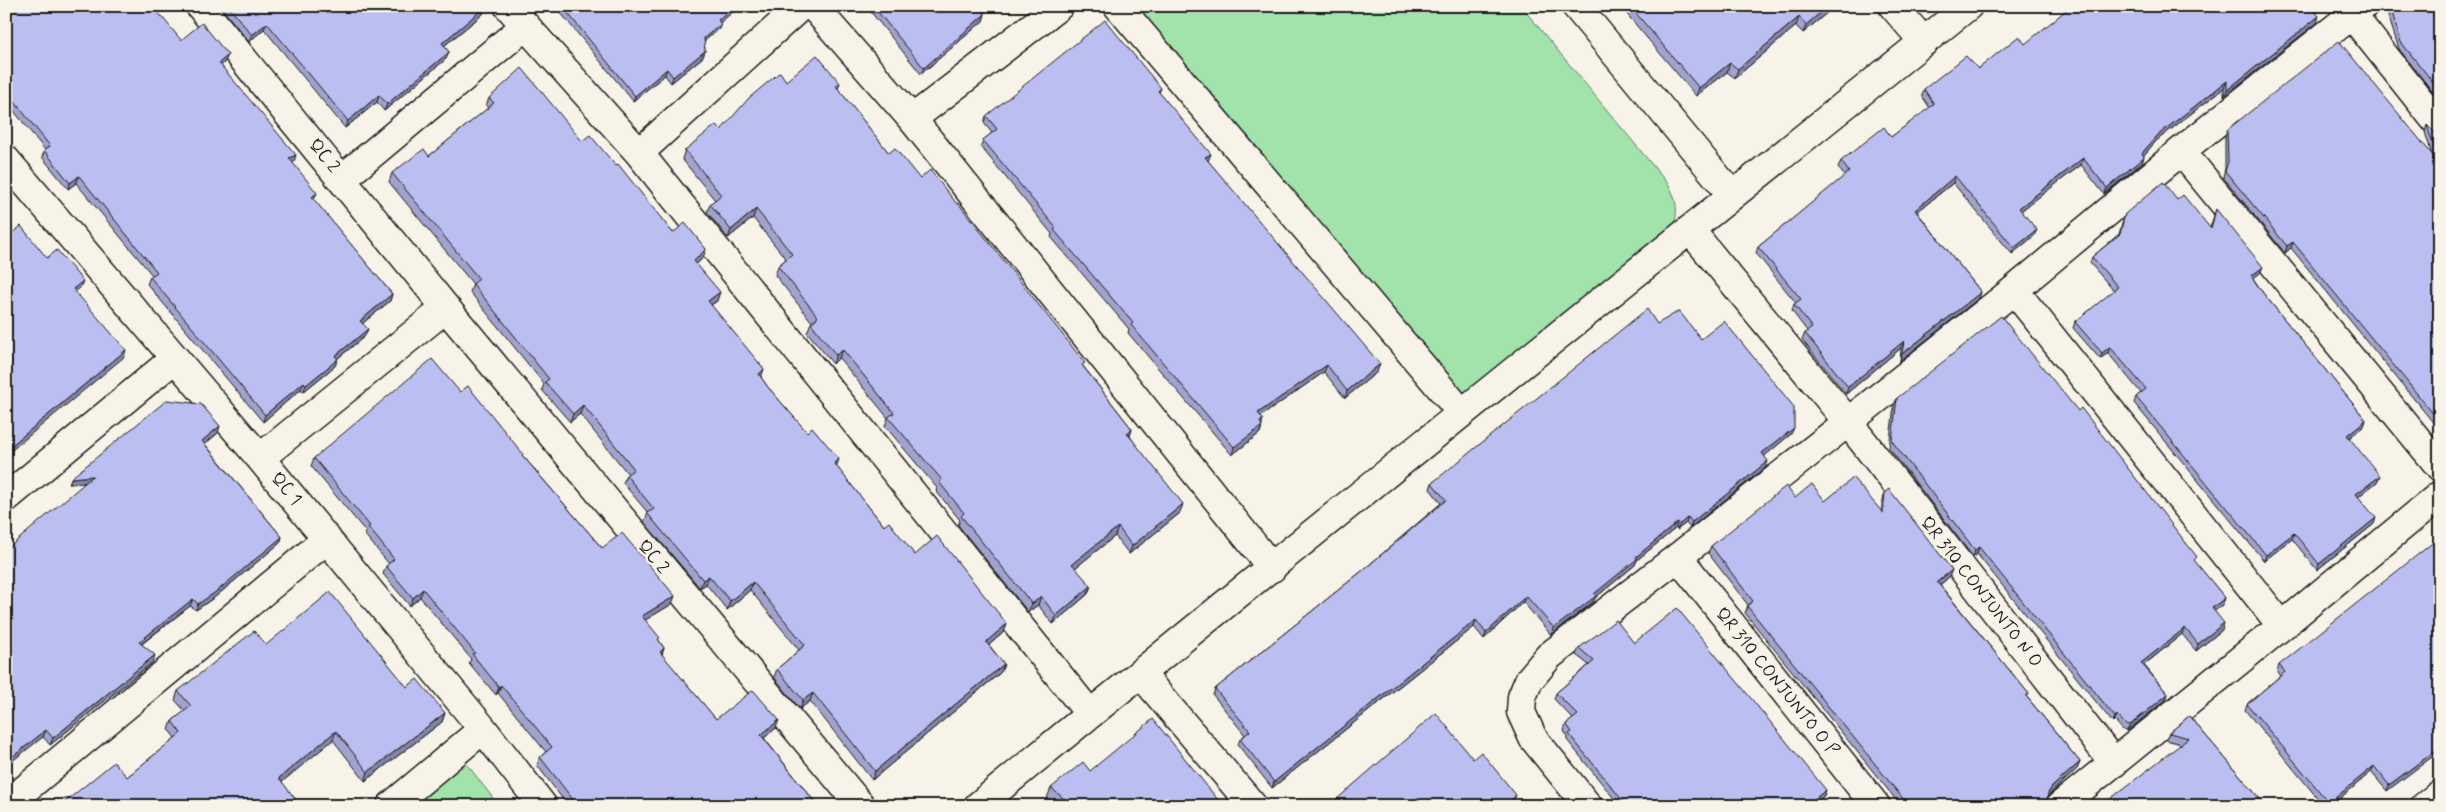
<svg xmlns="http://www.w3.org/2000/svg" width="2446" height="812" viewBox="0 0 2446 812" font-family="Mynerve,sans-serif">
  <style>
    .green { fill: #a2e2ab; stroke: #5f7f64 }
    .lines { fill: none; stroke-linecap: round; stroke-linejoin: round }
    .street-casing { stroke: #1c1c1c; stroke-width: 31 }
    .secondary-casing { stroke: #1c1c1c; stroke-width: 31 }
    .street { stroke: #f7f3e8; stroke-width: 28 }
    .secondary { stroke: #f7f3e8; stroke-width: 28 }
    .wall { fill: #a1a3ce; stroke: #1c1c1c }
    .shaded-wall { fill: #8385a8; stroke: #1c1c1c }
    .building { fill: #bbbef0; stroke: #1c1c1c }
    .labels { text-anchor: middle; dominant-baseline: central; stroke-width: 5; stroke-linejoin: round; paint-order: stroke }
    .street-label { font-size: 18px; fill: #1c1c1c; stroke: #f7f3e8 }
  </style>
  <rect width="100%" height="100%" fill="#f7f3e8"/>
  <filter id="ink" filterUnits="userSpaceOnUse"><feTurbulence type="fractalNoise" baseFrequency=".02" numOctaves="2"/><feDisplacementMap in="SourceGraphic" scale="10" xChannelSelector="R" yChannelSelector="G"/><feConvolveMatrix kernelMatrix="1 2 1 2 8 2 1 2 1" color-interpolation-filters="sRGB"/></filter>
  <g filter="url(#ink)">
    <path class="green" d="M1131,6H1521L1668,184C1677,199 1679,212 1673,229L1470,391L1461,392Z
      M463,759L499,806H406Z"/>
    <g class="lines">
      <defs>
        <path id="street" d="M200,6L446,308L861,806
          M508,6L639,153L1090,714
          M813,6L912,119L1272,568
          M1118,6L1461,412
          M1576,6L1732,195
          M1893,6L1924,42
          M2352,15L2440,126
          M912,119L1059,6
          M2181,151L2440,467
          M639,153L801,6
          M6,160L260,458L483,729L543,806
          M342,179L525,26
          M1691,231L1848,422L2114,763
          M2014,290L2282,626
          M260,458L446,308
          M6,498L174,359
          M1678,557L1876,806
          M1141,674L1253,806
          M6,805L327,539
          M391,806L483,729
          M1588,806L1533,738L1521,712L1522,697L1529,680L1549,656L1678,557L2014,290L2181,151L2363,6
          M2060,806L2282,626L2440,495
          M2425,806L2440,794"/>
        <path id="secondary" d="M978,806C1306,536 1638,272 1968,6"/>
      </defs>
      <use href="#street" class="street-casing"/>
      <use href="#secondary" class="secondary-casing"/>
      <use href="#street" class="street"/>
      <use href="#secondary" class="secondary"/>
    </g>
    <path class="wall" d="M6,6L181,40L225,62L221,66L294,162H292L314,199V200L392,294L390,301L363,323L365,336L337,359L335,366L303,392L301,389L263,422L147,284L150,277L152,275L76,183L68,189L42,157L45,150L6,101Z
      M225,6H485V7L483,14L444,46L449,52L446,59L384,111L377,102L345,128L264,29L249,42L224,11Z
      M538,6H548L542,12Z
      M555,6H740L720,22L719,29L704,41L705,51L703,57L671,83L665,75L633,101Z
      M866,6H992L984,13L985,14L983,21L921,74Z
      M1620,6H1835L1803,33L1796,26L1735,78L1727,72L1696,96Z
      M2324,6L2316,13L2317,23L2224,96V88L2156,141L2144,155L2142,163L2104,194L2081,165L2038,197L2021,211L2034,236L2012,254L1953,183L1917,212L1981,292L1979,298L1900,361L1901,348L1846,394L1802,340L1805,333L1807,331L1792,311L1794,304L1796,303L1756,253L1758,247L1845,176L1838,168L1841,161L1891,137L1930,108L1922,96L1924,89L1978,69L2025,44Z
      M2385,6H2440V101L2399,49Z
      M786,81L840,83L838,89L889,153L920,179L1083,366L1132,429L1130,436L1180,513L1129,554L1115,536L1075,568L1088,594L1053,624L1038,605L1028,612L958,525L960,520L936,491L937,488L885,426L888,418L839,358L833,364L807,332L811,323L812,322L775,275L778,266L786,259L753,218L728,238L707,212L710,204L715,200L682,159L685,150L721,130Z
      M1161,88L1159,93L1208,161L1377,372L1345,398L1324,372L1261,416L1262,426L1260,433L1232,455L1128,333L1129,329L1051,237L1052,234L981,147L983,140L992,133L984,123L986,116Z
      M489,98L582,141L616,166L673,233L703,258L696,264L717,301L711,305L767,386L836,466L884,526L915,555L1007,624L1004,632L989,645L1004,664L1001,672L872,780L810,701L800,709L774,677L777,669L799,650L750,590L727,610L706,584L700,588L644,522L648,513L623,483L626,475L628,474L580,414L570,422L542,390L544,384L470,292L473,284L389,182L392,173L429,156L488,108L486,106Z
      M2427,125L2436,134H2440V431L2291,248L2285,253L2223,177L2225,168V136L2227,130L2432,155L2425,132Z
      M2177,200L2210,228L2216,209L2260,273L2253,278L2263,293L2366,420L2364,426L2349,438L2377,482L2358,497L2374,524L2317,570L2292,539L2264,561L2134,403L2136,397L2141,393L2108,353L2100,359L2073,328L2075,322L2114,291L2090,263L2092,257L2119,234L2125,214Z
      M1657,324L1701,339L1791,434L1764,456L1766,467L1690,528L1686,523L1677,530L1676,528L1637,560L1635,565L1595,598L1593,602L1551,635L1523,602L1484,639L1474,627L1272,788L1238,745L1240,739L1245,735L1213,695L1215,689L1362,571L1441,503L1430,489L1432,483Z
      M460,392L523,456L602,548L672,604L645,620L664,648L662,655L716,719L776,728L764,738L818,806H568L537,765L540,757L546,752L498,693L496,695L469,663L471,659L420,597L410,606L383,574L386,566L389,564L365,535L366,532L311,466L314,458Z
      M1897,398L2195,562L2225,598L2222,605L2214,611L2222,630L2196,651L2182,634L2144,665L2168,694L2166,700L2127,731L2123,730L2115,721L2113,723L1977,554L1973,557L1889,448L1894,405Z
      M218,433L205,444L282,537L280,543L215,597L196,610L190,606L142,644L153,662L50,745L43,737L85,483L69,484Z
      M1885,492L1949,577L1940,585L2029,694L2027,697L2080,762L2077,769L2050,794L2048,797L2045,806H1901L1745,613L1748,605L1708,553L1711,546L1795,498L1825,501L1881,511L1883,500Z
      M1634,643L1824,796L1815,803L1818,806H1620L1567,740L1568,737L1564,731L1566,724L1573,719L1554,699L1556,693L1589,665L1576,655L1579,648Z
      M266,645L407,687L445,713L442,722L365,781L333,740L127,777L175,738L169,730L172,721L185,711L175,700L178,691Z
      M2279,665L2436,720L2387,791L2371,772L2331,806H2324L2245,710L2247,704L2280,676L2277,672Z
      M2189,716L2266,806L2181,744L2166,740L2169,733Z
      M1090,771L1223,806H1057L1047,798L1051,788Z"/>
    <path class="shaded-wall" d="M544,6H548L542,12Z
      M735,6H740L716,26L718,20Z
      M987,6H992L980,16L982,10Z
      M1828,6H1835L1803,33L1806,25Z
      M2319,6H2324L2312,16L2314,10Z
      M485,7L483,14L439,50L442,43Z
      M985,14L983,21L921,74L924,68Z
      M2319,16L2317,23L2224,96L2227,90Z
      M1799,17L1796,26L1735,78L1738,69Z
      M267,23L264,29L249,42L252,35Z
      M721,24L719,29L702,43L704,38Z
      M705,51L703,57L671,83L673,77Z
      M449,52L446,59L384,111L387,104Z
      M228,55L225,62L216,70L219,63Z
      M1730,63L1727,72L1696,96L1699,88Z
      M667,69L665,75L633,101L635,96Z
      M2227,81L2224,88L2156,141L2140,160L2142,153L2158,135Z
      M379,95L377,102L345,128L348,121Z
      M1211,154L1208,161L1205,157Z
      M296,155L294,162L287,165L289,158Z
      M2144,157L2142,163L2104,194L2107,188Z
      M2083,158L2081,165L2017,214L2019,208Z
      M79,176L76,183L68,189L70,183Z
      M1955,176L1953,183L1912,216L1915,210Z
      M317,193L314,199L309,204L312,197Z
      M756,209L753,218L728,238L731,230Z
      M2037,230L2034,236L2012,254L2014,248Z
      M2293,242L2291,248L2285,253L2287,246Z
      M706,249L703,258L691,269L694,261Z
      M2263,267L2260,273L2249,282L2251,276Z
      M83,281L80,288L70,296L73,289Z
      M720,292L717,301L705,309L708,301Z
      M1981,292L1979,298L1900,361L1902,354Z
      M392,294L390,301L358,327L360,321Z
      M368,329L365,336L333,362L335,356Z
      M1904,341L1901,348L1846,394L1848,387Z
      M2110,347L2108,353L2100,359L2102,353Z
      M126,350L124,357L6,455V450Z
      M843,350L839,358L833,364L836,355Z
      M338,359L335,366L303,392L306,385Z
      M1380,364L1377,372L1345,398L1347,391Z
      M1327,365L1324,372L1256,420L1258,413Z
      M764,369L761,378L759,374Z
      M304,382L301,389L263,422L265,415Z
      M583,405L580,414L570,422L573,414Z
      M1263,419L1260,433L1232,455L1234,447Z
      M2366,420L2364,426L2345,441L2347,435Z
      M220,426L218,433L200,448L202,441Z
      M1794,428L1791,434L1760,460L1762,453Z
      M1132,429L1129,437L1127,433Z
      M839,459L836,468L834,463Z
      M1768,461L1766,467L1690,528L1692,522Z
      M10,470L7,477L6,478V473Z
      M93,476L91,482L69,484L71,478Z
      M2380,476L2377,482L2354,500L2356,494Z
      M1183,504L1180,513L1129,554L1132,546Z
      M1688,517L1686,523L1677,530L1680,524Z
      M2376,518L2374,524L2317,570L2319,564Z
      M1678,522L1676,528L1637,560L1635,565L1595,598L1593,602L1551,635L1554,628L1594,594L1636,557Z
      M1118,527L1115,536L1069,573L1072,564Z
      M2294,533L2292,539L2264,561L2266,555Z
      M282,537L280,543L215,597L196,610L198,604Z
      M1979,547L1977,554L1973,557L1975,550Z
      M1952,570L1949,577L1935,589L1937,582Z
      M709,576L706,584L700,588L703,580Z
      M753,582L750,590L727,610L730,601Z
      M1091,586L1088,594L1053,624L1056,616Z
      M423,589L420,597L410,606L413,598Z
      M675,596L672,604L639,624L642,616Z
      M1041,596L1038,605L1028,612L1032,604Z
      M1526,596L1523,602L1484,639L1486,633Z
      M2225,598L2222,605L2210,615L2212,608Z
      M193,599L190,606L136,648L139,642Z
      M1476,620L1474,627L1272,788L1274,782Z
      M2224,623L2222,630L2196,651L2198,644Z
      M1007,624L1004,632L983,650L986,642Z
      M2185,628L2182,634L2139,669L2141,663Z
      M664,648L661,656L660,652Z
      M155,655L153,662L50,745L53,738Z
      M1004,664L1001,672L872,780L875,771Z
      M501,685L498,693L496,695L499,687Z
      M813,693L810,701L800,709L803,700Z
      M2168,694L2166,700L2127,731L2130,725Z
      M2440,712V717L2431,724L2434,718Z
      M445,713L442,722L365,781L368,772Z
      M2117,715L2115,721L2113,723L2115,717Z
      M779,720L776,728L758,743L761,735Z
      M46,730L43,737L6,766V762Z
      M336,731L333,740L276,787L279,778Z
      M2440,747V751L2387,791L2389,785Z
      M2080,762L2077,769L2050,794L2046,800L2048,793L2052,787Z
      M2374,766L2371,772L2331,806H2328L2329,803Z
      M1826,790L1824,796L1812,806L1813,800Z
      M1516,795L1513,802L1509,806L1510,801Z"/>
    <path class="building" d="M6,6H153L181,40L202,23L228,55L219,63L296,155L289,158L317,193L312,197L392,294L360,321L368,329L335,356L338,359L306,385L304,382L265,415L150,277L157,272L79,176L70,183L44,150L50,146L6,91Z
      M228,6H485V7L442,43L449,52L387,104L379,95L348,121L267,23L252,35Z
      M562,6H735L718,20L721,24L704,38L705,51L673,77L667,69L635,96Z
      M873,6H987L982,10L985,14L924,68Z
      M1630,6H1828L1806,25L1799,17L1738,69L1730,63L1699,88Z
      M2071,6H2319L2314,10L2319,16L2227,90V81L2158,135L2142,153L2144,157L2107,188L2083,158L2019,208L2037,230L2014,248L1955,176L1915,210L1981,292L1902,354L1904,341L1848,387L1805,333L1812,328L1794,304L1801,299L1758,247L1849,172L1841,161L1884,127L1891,137L1934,104L1924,89L1966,56L1978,69L2019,36L2025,44Z
      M2390,6H2440V91L2401,42Z
      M1105,20L1161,88L1158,91L1211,154L1205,157L1380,364L1347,391L1327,365L1258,413L1263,419L1260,422L1262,426L1234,447L1131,325L1133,323L1054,230L1056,228L983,140L997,129L986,116Z
      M2339,41L2439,163L2427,125L2436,134H2440V422L2293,242L2287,246L2225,171L2228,162L2227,130Z
      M817,55L840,83L836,86L889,153L895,148L920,179L930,170L957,204L958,203L1085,363L1082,365L1132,429L1127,433L1183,504L1132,546L1118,527L1072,564L1091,586L1056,616L1041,596L1032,604L961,516L964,513L939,482L942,480L888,417L894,413L843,350L836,355L811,323L818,317L778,266L792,254L756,209L731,230L710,204L721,195L685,150L716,125L721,130L749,98L780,72L786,81Z
      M522,68L582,141L590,135L616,166L618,164L673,233L685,223L706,249L694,261L720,292L708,301L764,369L759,374L767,386L807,432L812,427L839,459L834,463L884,526L889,522L915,555L937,536L1007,624L986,642L1004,664L875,771L813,693L803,700L777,669L805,645L753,582L730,601L709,576L703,580L647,513L654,509L626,475L634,469L583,405L573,414L545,382L549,379L473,284L479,279L392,173L424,149L429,156L494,103L489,98Z
      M2163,182L2177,200L2183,195L2211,229L2216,209L2263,267L2251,276L2263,293L2366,420L2347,435L2380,476L2356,494L2376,518L2319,564L2294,533L2266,555L2136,397L2146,389L2110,347L2102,353L2075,322L2118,287L2092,257L2120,234L2125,214Z
      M21,226L47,258L57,250L83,281L73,289L126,350L6,450V238Z
      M1647,309L1657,324L1679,311L1701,339L1724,321L1794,407V428L1762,453L1768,461L1692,522L1688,517L1680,524L1678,522L1636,557L1637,559L1594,594L1596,596L1554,628L1526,596L1486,633L1476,620L1274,782L1240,739L1250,731L1215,689L1362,571L1446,500L1432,483Z
      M2001,316L2078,411L2081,408L2197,557L2194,560L2225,598L2212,608L2224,623L2198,644L2185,628L2141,663L2168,694L2130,725L2125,724L2117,715L2115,717L1979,547L1975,550L1892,441L1897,398Z
      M432,359L460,392L468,386L523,454L522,455L602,548L622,533L675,596L642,616L660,638L658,639L664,648L660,652L716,719L753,690L779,720L761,735L818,806H578L540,757L552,747L501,685L499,687L472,654L475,653L423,589L413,598L386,566L394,559L368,527L370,526L314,458Z
      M167,400L201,404L220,426L202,441L282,537L217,591L198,604L193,599L139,642L155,655L53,738L46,730L6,762V550L93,476L71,478Z
      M6,465L10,470L6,473Z
      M1853,478L1883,513L1885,492L1889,489L1952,570L1937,582L2029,694L2026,696L2080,762L2052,787L2048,793L2047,800L2042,806H1909L1747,606L1753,601L1711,546L1786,486L1795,498L1812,484L1825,501Z
      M2440,537V712L2434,718L2440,725V747L2389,785L2374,766L2329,803L2247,704L2285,672L2279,665Z
      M330,592L407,687L417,679L445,713L368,772L336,731L279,778L301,806H60L114,762L127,777L181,733L172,721L191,706L178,691L254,631L266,645Z
      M1677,608L1826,790L1813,800L1818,806H1627L1569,734L1572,732L1566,724L1578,715L1556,693L1594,661L1579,648L1616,620L1634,643Z
      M1436,713L1473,759L1481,752L1516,795L1510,801L1514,806H1329Z
      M2189,716L2266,806H2101L2189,738L2169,733Z
      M1153,719L1223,806H1073L1051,788L1083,762L1090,771Z"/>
  </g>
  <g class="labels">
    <g class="street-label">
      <text transform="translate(324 156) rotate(51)">QC 2</text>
      <text transform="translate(286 489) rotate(50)">QC 1</text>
      <text transform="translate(653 557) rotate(50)">QC 2</text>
      <text transform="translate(1981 592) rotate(52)">QR 310 CONJUNTO N O</text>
      <text transform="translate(1777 682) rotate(51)">QR 310 CONJUNTO O P</text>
    </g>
  </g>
  <rect width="2446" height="812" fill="none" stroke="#f7f3e8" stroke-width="25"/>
  <rect x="12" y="12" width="2421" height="787" fill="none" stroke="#1c1c1c" stroke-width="2" filter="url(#ink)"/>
</svg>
